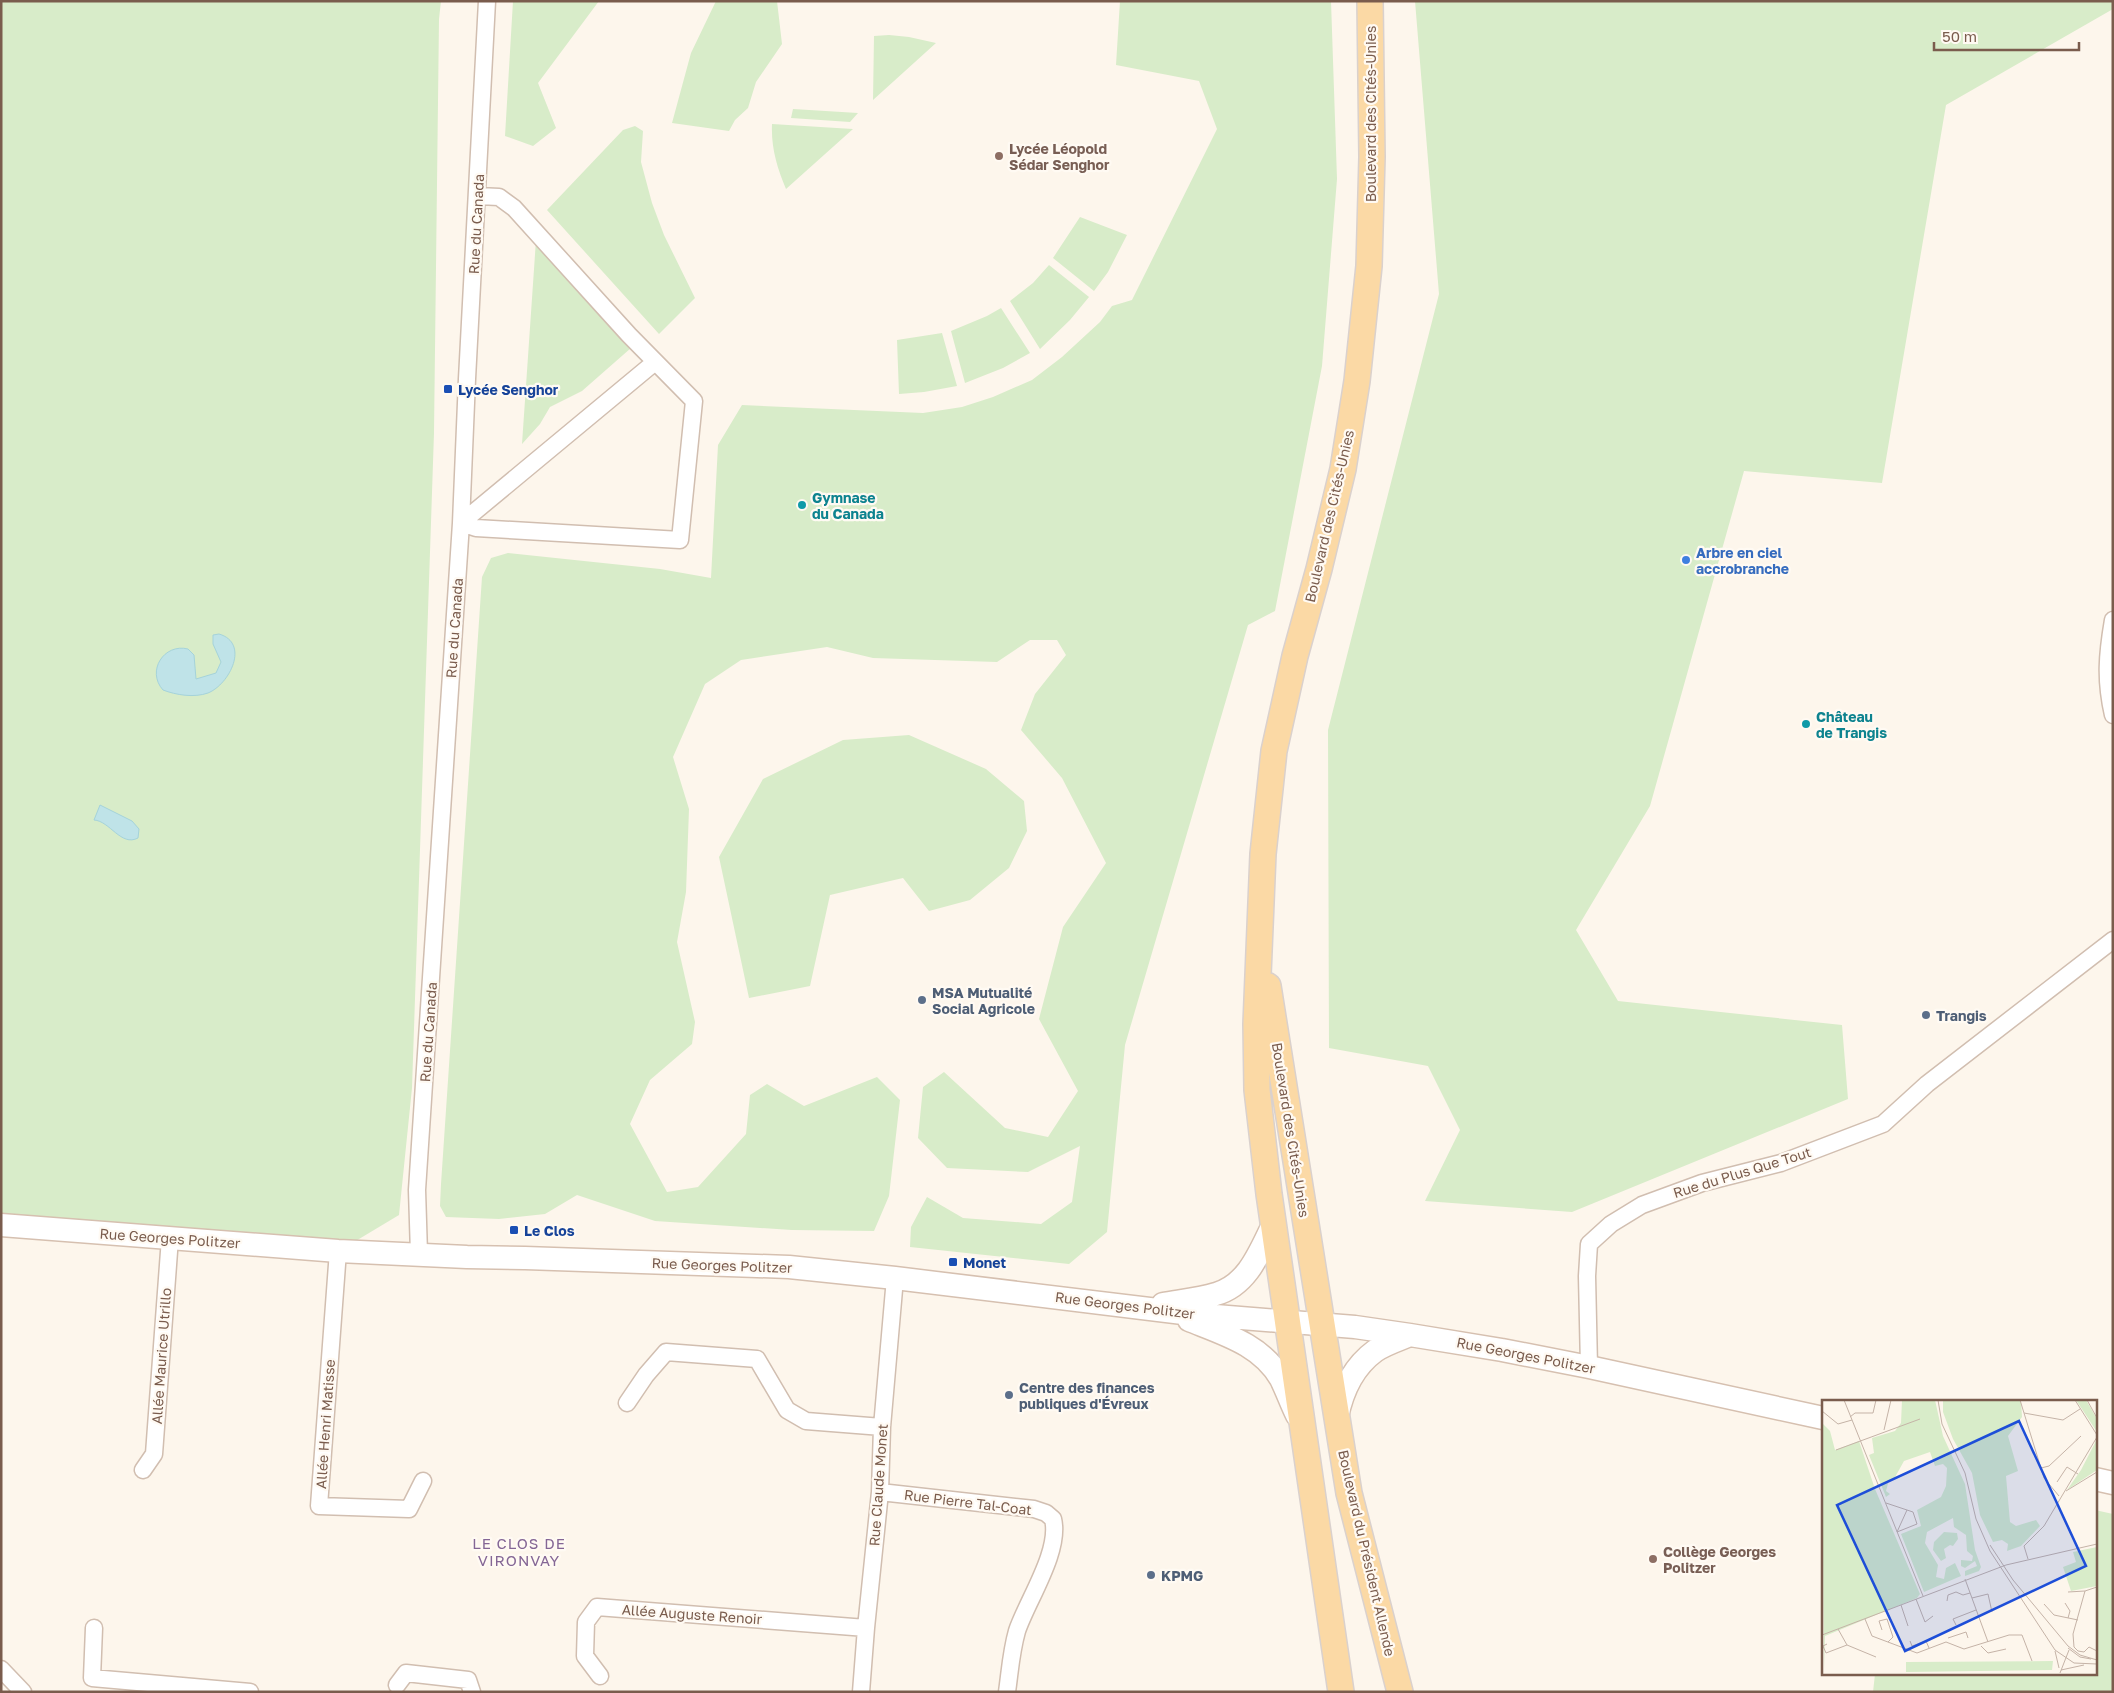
<svg xmlns="http://www.w3.org/2000/svg" width="2114" height="1693" viewBox="0 0 2114 1693" font-family="'Golos Text',sans-serif">
  <style>
    .green { fill: #d8ecc9 }
    .water { fill: #bfe3e8; stroke: #a5d3da }
    .lines { fill: none; stroke-linecap: round; stroke-linejoin: round }
    .street-casing { stroke: #d1beb0; stroke-width: 19 }
    .secondary-casing { stroke: #d6c0b0; stroke-width: 25 }
    .primary-casing { stroke: #dad1cd; stroke-width: 28 }
    .street { stroke: #fff; stroke-width: 16 }
    .secondary { stroke: #fff; stroke-width: 22 }
    .primary { stroke: #fbd9a5; stroke-width: 25 }
    .education-dot { fill: #8d6e63; stroke: #fffaf3; stroke-width: 2 }
    .transit-dot { fill: #1a4fb4; stroke: #fffaf3; stroke-width: 2 }
    .culture-dot { fill: #0f9aa8; stroke: #fffaf3; stroke-width: 2 }
    .shop-dot { fill: #3f7fe0; stroke: #fffaf3; stroke-width: 2 }
    .service-dot { fill: #5c6f8a; stroke: #fffaf3; stroke-width: 2 }
    .labels { text-anchor: middle; dominant-baseline: central; stroke-width: 4.5; stroke-linejoin: round; paint-order: stroke }
    .street-label { font-size: 14px; fill: #7a5c4d; stroke: #fffaf3 }
    .education-label { font-size: 14px; font-weight: bold; fill: #785e54; stroke: #fffaf3; text-anchor: start }
    .transit-label { font-size: 14px; font-weight: bold; fill: #164399; stroke: #fffaf3; text-anchor: start }
    .culture-label { font-size: 14px; font-weight: bold; fill: #0d838f; stroke: #fffaf3; text-anchor: start }
    .shop-label { font-size: 14px; font-weight: bold; fill: #366cbe; stroke: #fffaf3; text-anchor: start }
    .service-label { font-size: 14px; font-weight: bold; fill: #4e5e75; stroke: #fffaf3; text-anchor: start }
    .neighbourhood-label { font-size: 15px; letter-spacing: 1px; fill: #846695; stroke: #fffaf3 }
    .inset-road { fill: none; stroke: #c5b3a7; stroke-width: 1 }
    .view { fill: #1d4ed8; fill-opacity: 0.15; stroke: #1d4ed8; stroke-width: 2.5 }
    .inset-edge { fill: none; stroke: #7a5c4d; stroke-width: 2.5 }
  </style>
  <rect width="100%" height="100%" fill="#fdf6ec"/>
  <path class="green" d="M1,1H441L439,19L434,433L412,1088L399,1215L354,1242L1,1228Z
    M513,1H599L538,83L556,128L533,146L505,136Z
    M716,1H777L782,44L756,82L748,108L735,120L729,131L672,123L691,53Z
    M1120,1H1331L1337,179L1322,366L1275,611L1248,625L1125,1045L1107,1232L1069,1264L910,1247L911,1227L927,1197L963,1218L1041,1224L1072,1202L1080,1146L1028,1172L947,1168L918,1138L923,1087L944,1072L1005,1128L1048,1137L1078,1091L1039,1019L1063,927L1106,863L1062,778L1021,730L1035,694L1066,655L1057,640H1030L997,662L873,658L827,647L741,660L705,684L673,757L689,809L686,892L677,942L695,1022L692,1044L650,1080L630,1124L667,1192L698,1187L746,1134L750,1095L767,1084L804,1106L877,1077L900,1100L889,1196L874,1231L792,1230L655,1221L577,1195L545,1214L499,1219L446,1217L440,1206L441,1184L482,577L491,558L508,553L660,569L711,578L718,445L742,405L923,413L962,407L993,397L1032,380L1062,357L1100,322L1112,306L1132,300L1217,129L1199,81L1116,65Z
    M1415,1H2113V9L1946,105L1882,483L1744,471L1650,806L1576,930L1618,1001L1842,1025L1848,1099L1572,1212L1425,1201L1460,1130L1428,1066L1329,1048L1328,730L1439,294Z
    M889,35L909,37L936,43L873,100L874,36Z
    M793,109L858,113L850,122L791,118Z
    M772,124L853,129L786,189C777,167 771,148 772,124Z
    M635,126L643,131L641,162L652,203L664,235L695,298L659,334L547,210L623,130Z
    M1080,217L1127,235L1108,272L1094,291L1053,258Z
    M536,240L631,348L582,391L550,407L540,424L522,444Z
    M1049,265L1089,297L1070,320L1040,349L1010,301L1033,283Z
    M1001,308L1030,353L1003,368L965,383L951,331L987,316Z
    M942,333L957,386L924,392L899,394L897,340Z
    M909,735L986,769L1024,801L1027,831L1009,868L970,900L929,911L903,878L830,895L810,986L749,998L719,857L763,779L843,740Z
    M2095,1510L2113,1514V1692H1873L1875,1674H2095Z"/>
  <path class="water" d="M219,634C250,643 230,684 208,693C194,698 176,695 163,690C146,671 164,643 188,649L194,655L196,679L216,673L221,662L213,644V635Z
    M100,805L132,821L139,829L138,838C121,847 110,821 94,820Z"/>
  <g class="lines">
    <defs>
      <path id="street" d="M461,523L476,528L680,540L694,401L629,335L514,208L499,197L478,196
        M461,523L655,362
        M2113,620C2107,655 2105,680 2113,715
        M338,1251L319,1506L409,1509L423,1481
        M419,1254L417,1190L461,523L467,379L487,1
        M1589,1367L1587,1276L1589,1244L1611,1224L1642,1205L1702,1183L1781,1163L1883,1124L1927,1084L2113,940
        M627,1403L646,1375L666,1352L757,1359L787,1410L806,1421L882,1427
        M143,1470L154,1454L170,1238
        M880,1492L1034,1509L1046,1513L1053,1519C1061,1551 1027,1601 1017,1631C1011,1652 1010,1671 1007,1692
        M94,1628L92,1678L250,1692
        M1,1669L23,1692
        M600,1676L585,1656L586,1622L597,1607L866,1628
        M397,1685L406,1673L468,1680L472,1692
        M861,1692L866,1628L880,1492L882,1427L895,1278"/>
      <path id="secondary" d="M1,1225L338,1251L467,1257L525,1258L789,1267L895,1278L1191,1314L1355,1327L1410,1335L1502,1350L1589,1367L1823,1418
        M1163,1304C1180,1301 1200,1299 1216,1294C1248,1285 1260,1251 1273,1225
        M1189,1320C1224,1334 1262,1345 1281,1379C1287,1391 1291,1403 1297,1415
        M1337,1417C1342,1392 1353,1367 1375,1351C1385,1344 1398,1340 1410,1335
        M2095,1479L2113,1483"/>
      <path id="primary" d="M1268,986L1349,1493L1400,1692
        M1341,1692L1269,1194L1257,1090L1256,1024L1263,854L1274,751L1295,656L1319,569L1343,469L1357,381L1369,266L1372,157L1370,1"/>
    </defs>
    <use href="#street" class="street-casing"/>
    <use href="#secondary" class="secondary-casing"/>
    <use href="#primary" class="primary-casing"/>
    <use href="#street" class="street"/>
    <use href="#secondary" class="secondary"/>
    <use href="#primary" class="primary"/>
  </g>
  <g class="education-dot">
    <circle cx="999" cy="156" r="5"/>
    <circle cx="1653" cy="1559" r="5"/>
  </g>
  <g class="transit-dot">
    <rect x="443" y="384" width="10" height="10" rx="2.5"/>
    <rect x="509" y="1225" width="10" height="10" rx="2.5"/>
    <rect x="948" y="1257" width="10" height="10" rx="2.5"/>
  </g>
  <g class="culture-dot">
    <circle cx="802" cy="505" r="5"/>
    <circle cx="1806" cy="724" r="5"/>
  </g>
  <circle class="shop-dot" cx="1686" cy="560" r="5"/>
  <g class="service-dot">
    <circle cx="922" cy="1000" r="5"/>
    <circle cx="1926" cy="1015" r="5"/>
    <circle cx="1009" cy="1395" r="5"/>
    <circle cx="1151" cy="1575" r="5"/>
  </g>
  <g class="labels">
    <g class="street-label">
      <text transform="translate(1370 114) rotate(-90)">Boulevard des Cités-Unies</text>
      <text transform="translate(476 224) rotate(-87)">Rue du Canada</text>
      <text transform="translate(1329 516) rotate(-77)">Boulevard des Cités-Unies</text>
      <text transform="translate(454 628) rotate(-86)">Rue du Canada</text>
      <text transform="translate(428 1032) rotate(-86)">Rue du Canada</text>
      <text transform="translate(1291 1130) rotate(81)">Boulevard des Cités-Unies</text>
      <text transform="translate(1742 1172) rotate(-17)">Rue du Plus Que Tout</text>
      <text transform="translate(170 1238) rotate(4)">Rue Georges Politzer</text>
      <text transform="translate(722 1265) rotate(2)">Rue Georges Politzer</text>
      <text transform="translate(1125 1305) rotate(7)">Rue Georges Politzer</text>
      <text transform="translate(1526 1355) rotate(11)">Rue Georges Politzer</text>
      <text transform="translate(161 1356) rotate(-86)">Allée Maurice Utrillo</text>
      <text transform="translate(325 1424) rotate(-86)">Allée Henri Matisse</text>
      <text transform="translate(878 1485) rotate(-86)">Rue Claude Monet</text>
      <text transform="translate(968 1502) rotate(7)">Rue Pierre Tal-Coat</text>
      <text transform="translate(1367 1553) rotate(77)">Boulevard du Président Allende</text>
      <text transform="translate(692 1614) rotate(4)">Allée Auguste Renoir</text>
    </g>
    <g class="education-label">
      <text x="1009" y="148">Lycée Léopold<tspan x="1009" dy="16">Sédar Senghor</tspan></text>
      <text x="1663" y="1551">Collège Georges<tspan x="1663" dy="16">Politzer</tspan></text>
    </g>
    <g class="transit-label">
      <text x="458" y="389">Lycée Senghor</text>
      <text x="524" y="1230">Le Clos</text>
      <text x="963" y="1262">Monet</text>
    </g>
    <g class="culture-label">
      <text x="812" y="497">Gymnase<tspan x="812" dy="16">du Canada</tspan></text>
      <text x="1816" y="716">Château<tspan x="1816" dy="16">de Trangis</tspan></text>
    </g>
    <g class="shop-label">
      <text x="1696" y="552">Arbre en ciel<tspan x="1696" dy="16">accrobranche</tspan></text>
    </g>
    <g class="service-label">
      <text x="932" y="992">MSA Mutualité<tspan x="932" dy="16">Social Agricole</tspan></text>
      <text x="1936" y="1015">Trangis</text>
      <text x="1019" y="1387">Centre des finances<tspan x="1019" dy="16">publiques d'Évreux</tspan></text>
      <text x="1161" y="1575">KPMG</text>
    </g>
    <g class="neighbourhood-label">
      <text x="519" y="1543">LE CLOS DE<tspan x="519" dy="17">VIRONVAY</tspan></text>
    </g>
  </g>
  <g transform="translate(1822 1400)">
    <rect width="275" height="275" fill="#fdf6ec"/>
    <path d="M80,0H113L121,36L143,84L153,150L159,167L157,171L143,176V171L155,166L153,161L143,168L139,166V160L150,161L151,156L145,151L144,135L132,127L131,118L105,132L103,143L116,165L114,177L122,179L124,168L133,163L139,176L102,192L79,134L99,126L95,110L119,97L124,86L125,68L121,64L113,66L108,52L82,61L72,79L67,80L64,91L68,94L64,97L47,55L52,53L50,38L73,31L79,23ZM121,0H199L200,17L186,36L196,71L184,76L188,122L194,126L214,120L218,126L199,146L185,151L186,144L180,140L171,142L158,115L150,73L131,39L121,12ZM254,0H264L275,19V32ZM0,23L8,31L13,50L37,41L53,89L98,194L95,198L3,236L2,270ZM275,39V70L245,90L259,70ZM122,132L135,133L136,139L131,146L128,145L122,149L124,158L119,161L111,150L112,142ZM275,147V186L249,191L241,167L254,162L251,152ZM231,261L230,270L84,272V262Z" fill="#d8ecc9"/>
    <path class="inset-road" d="M22,0L101,196M116,0L120,24L143,73L154,119L168,151L233,250L252,263L275,264M198,0L222,78L237,96M253,0L275,35M265,0L275,18M0,11L16,24L30,20M202,13L241,20L258,9M28,17L33,13H51L54,0M62,30L69,0M14,50L98,19M219,68L227,66L259,36M235,82L245,67L256,74M244,91L275,72M64,103L91,112L95,124L75,132M75,132L85,110M168,145L191,180L246,246L258,255L275,260M206,159L202,146L222,126L275,37M143,179L166,242M275,187L263,191L251,234L252,247L256,251L262,252L267,247L275,251M246,192L263,191M150,198L166,194L170,212M94,199L103,222L111,216M125,201L126,195L134,192L141,195L148,193M243,203L248,211L246,218M222,204L232,215L256,220M79,205L86,226M43,219L50,236L95,253L124,242L142,249L187,235H200L210,261M134,225L131,219L154,210M16,229L25,245L54,257M60,230L57,221L65,219L71,237L66,242M0,235L184,165L275,144M126,238L144,232L146,238M88,241L90,246L104,241L107,248M5,244L1,246L4,253L25,245M159,246L166,253L184,249M246,248L258,257L269,259M233,251L237,268M239,270L262,265M238,273L247,250"/>
    <path class="view" d="M197,21L264,166L83,251L15,105Z"/>
    <rect width="275" height="275" class="inset-edge"/>
  </g>
  <rect width="2114" height="1693" fill="none" stroke="#7a5c4d" stroke-width="5"/>
  <path d="M1934 42v8h145v-8" fill="none" stroke="#7a5c4d" stroke-width="2.5"/>
  <text x="1942" y="42" font-size="15" fill="#7a5c4d" stroke="#fffaf3" stroke-width="4" paint-order="stroke">50 m</text>
</svg>
